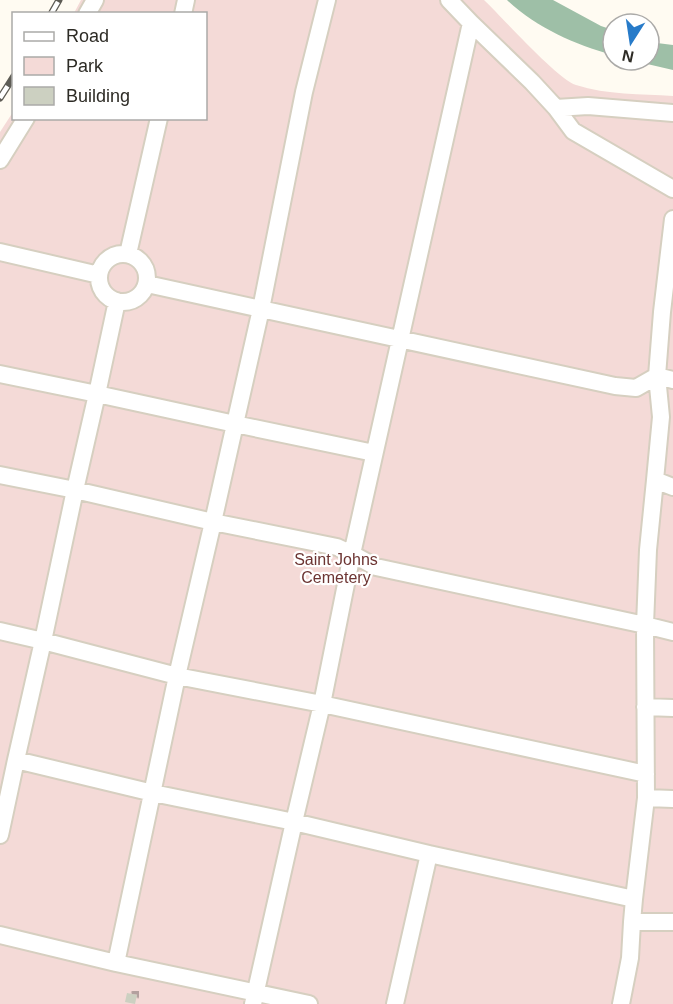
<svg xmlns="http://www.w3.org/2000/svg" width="673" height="1004" viewBox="0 0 673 1004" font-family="Helvetica,sans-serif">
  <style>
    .green { fill: #f4dad7 }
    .water { fill: #9ebfa7 }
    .building { fill: #ccd0c1; filter: url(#shadow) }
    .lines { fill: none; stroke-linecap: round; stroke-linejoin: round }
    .minor-casing { stroke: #d6cfc0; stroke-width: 20 }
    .minor { stroke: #fff; stroke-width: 16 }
    .rail-casing { stroke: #5e5c55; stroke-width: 7 }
    .rail { stroke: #fff; stroke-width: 4.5; stroke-dasharray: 14; stroke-linecap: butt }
    .labels { text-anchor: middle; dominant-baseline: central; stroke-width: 4.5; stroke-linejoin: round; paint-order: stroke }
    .park-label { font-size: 16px; fill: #6c3432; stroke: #fff }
  </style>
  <defs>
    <filter id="shadow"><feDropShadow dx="5.5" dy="-5.5" stdDeviation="0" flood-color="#0004"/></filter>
  </defs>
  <rect width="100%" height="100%" fill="#fffbf2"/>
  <path class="green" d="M81,0H484C502,17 557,79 576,85C607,95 641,94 673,96V1004H0V132L13,112L14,118H206V14L74,13Z"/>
  <path class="water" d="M507,0H553L601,26L613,30V55C574,44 537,28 507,0Z
    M649,42L673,45V70L630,60H649Z"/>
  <path class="building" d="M127,993L137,995L135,1004L125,1002Z"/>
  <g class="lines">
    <defs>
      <path id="minor" d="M327,0L304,92L261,309L615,386L636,388L657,376L673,380
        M87,14L95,0
        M183,14L186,0
        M471,23L532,82L556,108L573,131L673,189
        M556,108L588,106L673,113
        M0,160L26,118
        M0,252L99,275
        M99 278a24 24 0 1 1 48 0a24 24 0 1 1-48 0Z
        M128,254L159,118
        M0,374L97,394L117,301
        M374,453L235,424L213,522L337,547L352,554L471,23L449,0
        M0,475L75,490L97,394L235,424L261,309L147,284
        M655,480L661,417L657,376L662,312L673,219
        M0,631L43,641L16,760L153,793L294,822L322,704L352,554L376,567L645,625L648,550L655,480L673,487
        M673,632L645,625L646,798L673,799
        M645,707L673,708
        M0,835L16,760
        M429,854L634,899L632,922
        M634,899L646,798
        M0,935L116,963L309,1004
        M116,963L177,676L213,522L75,490L43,641L177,676L322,704L646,774
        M253,1004L294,822L429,854L395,1004
        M621,1004L630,958L632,922H673"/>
    </defs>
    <use href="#minor" class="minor-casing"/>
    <use href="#minor" class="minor"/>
    <defs>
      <path id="rail" d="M51,14L59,0
        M0,98L14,76"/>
    </defs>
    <use href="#rail" class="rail-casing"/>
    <use href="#rail" class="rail"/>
  </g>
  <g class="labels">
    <g class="park-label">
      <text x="336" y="559">Saint Johns<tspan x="336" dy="18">Cemetery</tspan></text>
    </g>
  </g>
  <rect x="12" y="12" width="195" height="108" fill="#ffffff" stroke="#abaaa8" stroke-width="1.5"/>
  <rect x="24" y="32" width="30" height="9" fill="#ffffff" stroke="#abaaa8" stroke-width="1.5"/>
  <text x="66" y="42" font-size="18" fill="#2d2b25">Road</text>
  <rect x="24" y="57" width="30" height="18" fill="#f4dad7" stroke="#abaaa8" stroke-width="1.5"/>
  <text x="66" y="72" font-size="18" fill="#2d2b25">Park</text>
  <rect x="24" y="87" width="30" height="18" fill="#ccd0c1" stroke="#abaaa8" stroke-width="1.5"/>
  <text x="66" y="102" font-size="18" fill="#2d2b25">Building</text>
  <g transform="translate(631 42) rotate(192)"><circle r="28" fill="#ffffff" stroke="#abaaa8" stroke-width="1.5"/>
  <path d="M0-4.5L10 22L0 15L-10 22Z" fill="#277bc9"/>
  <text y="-9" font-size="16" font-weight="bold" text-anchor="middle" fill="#2d2b25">N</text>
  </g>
</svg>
